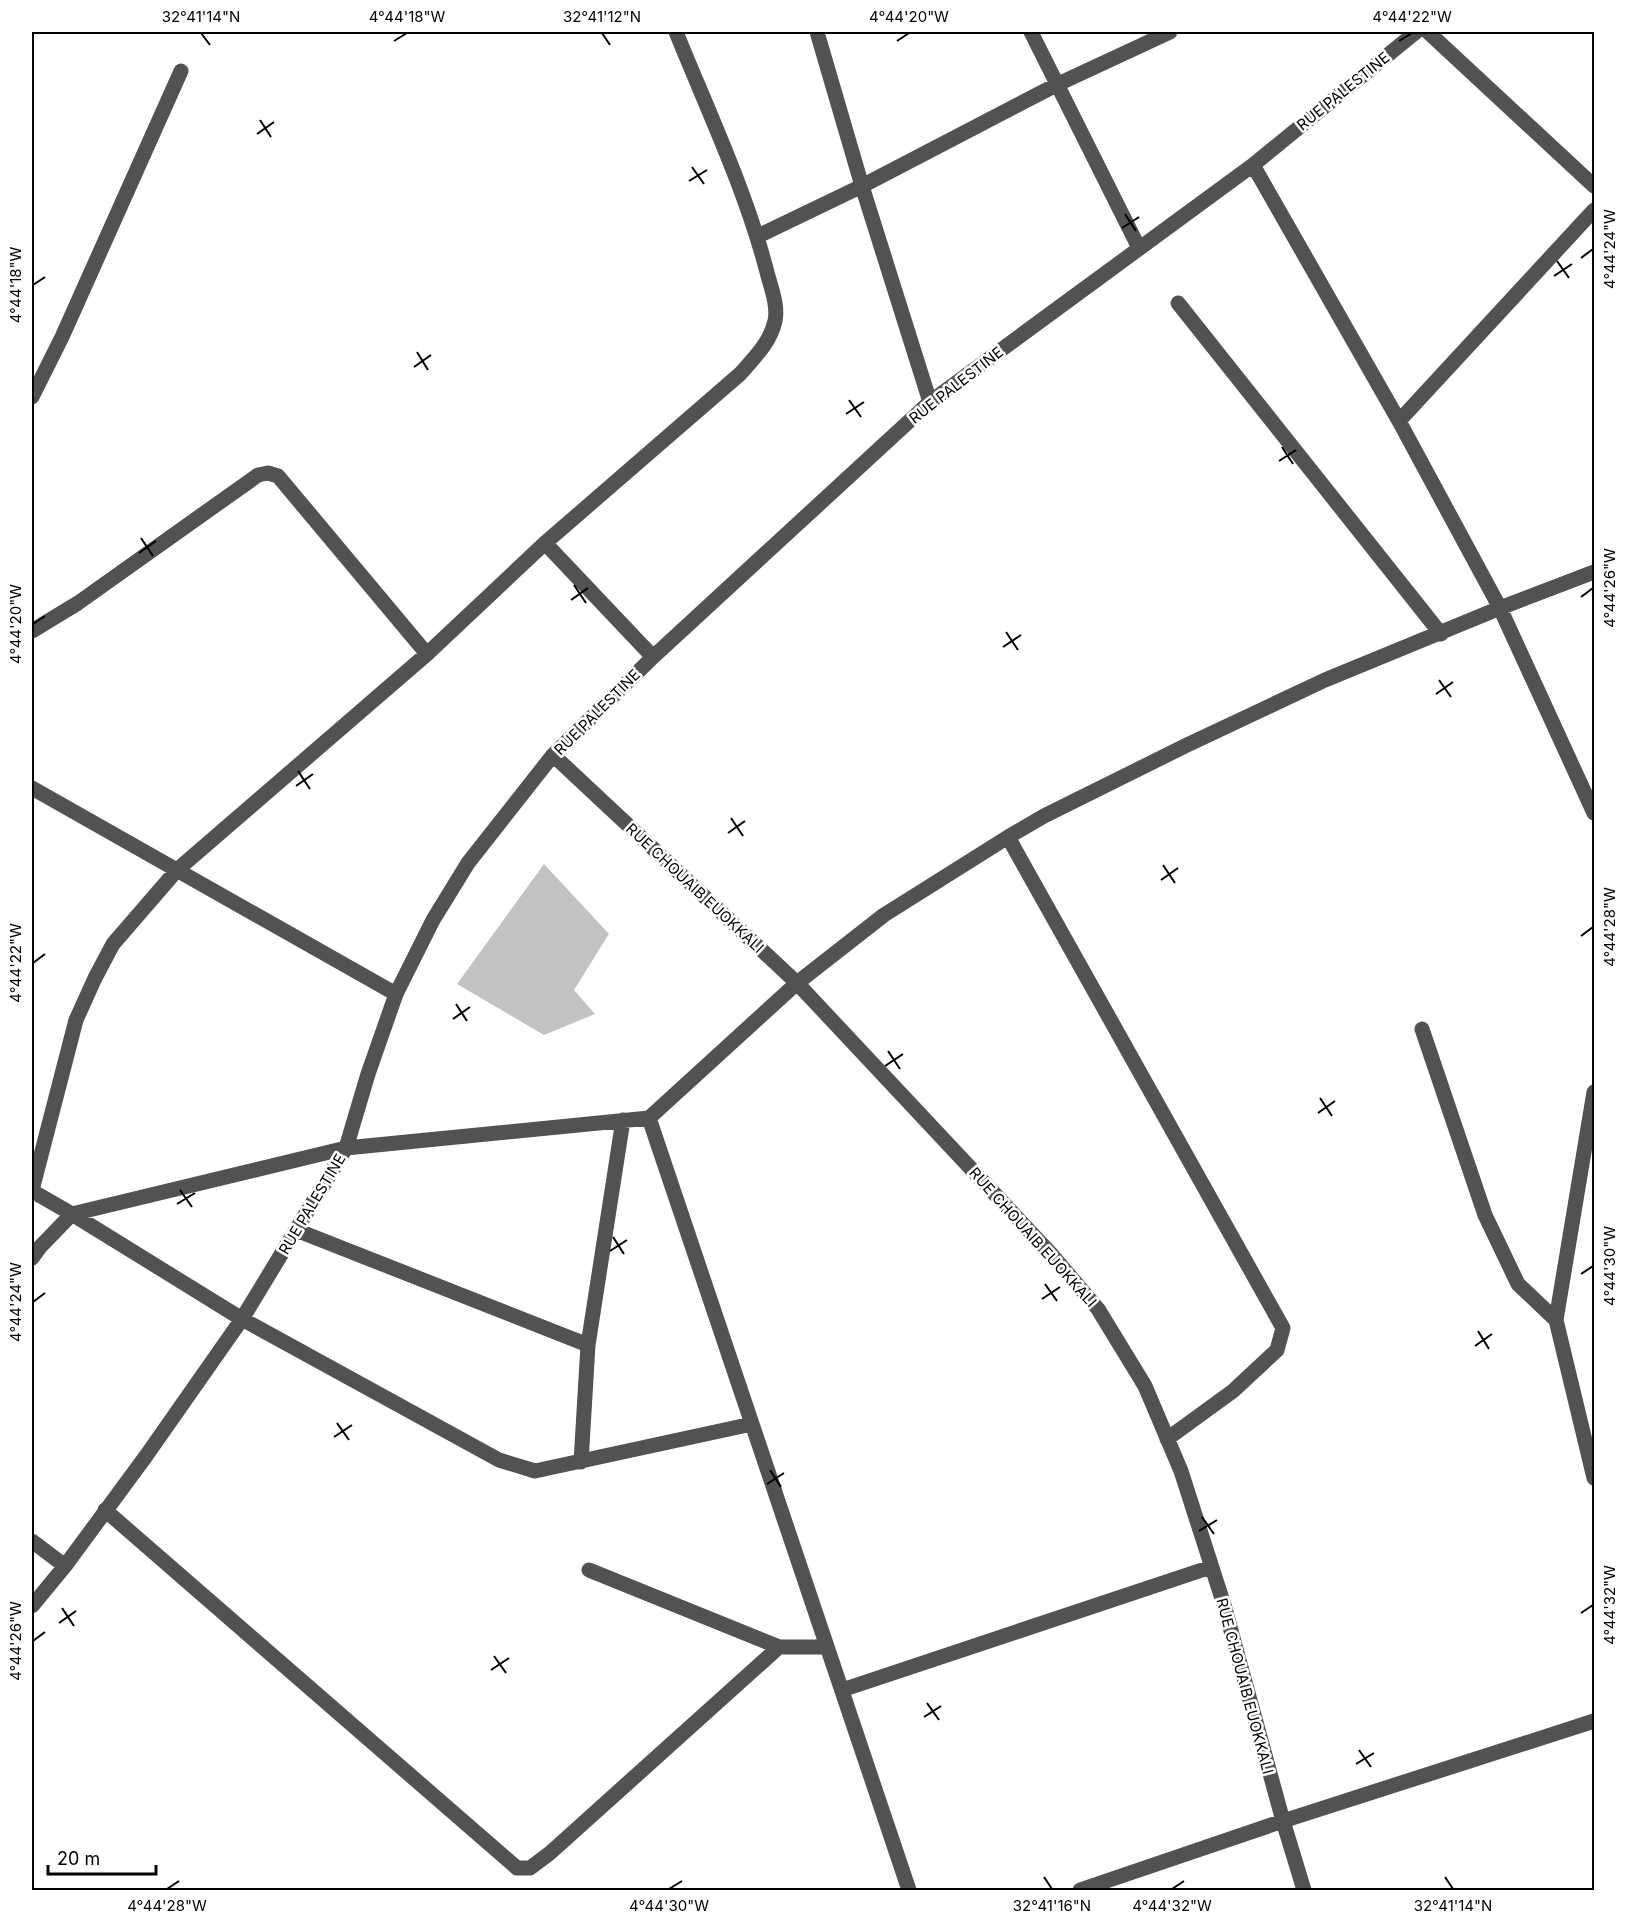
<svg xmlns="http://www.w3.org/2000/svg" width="1626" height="1922" viewBox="0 0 1626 1922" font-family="Inter,sans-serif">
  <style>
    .building { fill: #c2c2c2 }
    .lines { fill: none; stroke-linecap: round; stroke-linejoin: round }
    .minor { stroke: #525252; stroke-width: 15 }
    .ticks { fill: none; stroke: #000; stroke-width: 2 }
    .labels { text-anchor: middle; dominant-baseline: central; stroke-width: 5; stroke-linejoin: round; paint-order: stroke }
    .street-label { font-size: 15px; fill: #000; stroke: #fff }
    .neatline { fill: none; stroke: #000; stroke-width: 2 }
    .ticks-label { font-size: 15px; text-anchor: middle; fill: #000 }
  </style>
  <rect width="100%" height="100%" fill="#fff"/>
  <path class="building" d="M544,864L609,934L574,990L595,1014L544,1035L457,984Z"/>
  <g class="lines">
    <path class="minor" d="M817,32L862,186L930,402
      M1031,32L1139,248
      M1428,32L1594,186
      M1253,165L1399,421L1500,608L1594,813
      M758,236L862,186L1056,85L1170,32
      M1178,303L1441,634
      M32,397L62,337L181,71
      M1399,421L1594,210
      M545,543L653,657
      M32,631L78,603L258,475L268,473L278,476L427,654
      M553,755L797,983L1052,1255L1098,1309L1145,1386L1181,1471L1224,1605L1283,1821L1304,1890
      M32,788L396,994
      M1008,837L1283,1328L1277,1350L1233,1391L1167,1439
      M1422,1029L1485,1215L1518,1284L1556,1320
      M1594,1092L1556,1320L1594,1478
      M649,1118L909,1890
      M32,1190L76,1020L95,978L113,944L177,870L427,654L545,543L740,374C754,358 770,343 775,321C778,307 772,290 768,276C747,193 708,111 676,32
      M32,1191L72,1214L242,1319L499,1460L535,1471L752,1424
      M296,1230L588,1345
      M32,1258L40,1247L72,1214L346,1148L649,1118L797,983L884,915L1008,837L1044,816L1187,745L1325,680L1500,608L1594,572
      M581,1462L588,1345L623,1120
      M105,1510L517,1868H530L550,1853L779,1647
      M32,1541L65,1566
      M589,1570L779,1647H827
      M32,1606L65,1566L146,1456L242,1319L296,1230L346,1148L368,1074L396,994L433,920L468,863L553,755L653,657L930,402L1253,165L1416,32
      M842,1690L1211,1567
      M1080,1890L1283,1821L1594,1721"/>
  </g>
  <path class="ticks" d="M201,33L210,45M602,33L610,45M394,41L407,33M897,41L909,33M1399,41L1412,33M260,120L271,137M257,134L274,122M692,167L704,184M689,181L707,170M1125,214L1136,231M1122,228L1139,217M1581,258L1593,249M1557,261L1569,278M1554,276L1572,264M33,285L45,277M417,352L428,370M414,367L431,355M849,400L861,417M846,414L864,402M1282,447L1293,464M1279,461L1296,450M141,538L153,556M139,553L156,541M574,585L586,603M1581,597L1593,588M571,600L588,588M33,624L45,616M1006,632L1018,650M1003,647L1021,635M1439,680L1451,697M1436,694L1453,682M298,771L310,789M296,786L313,774M731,818L743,836M728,833L745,821M1163,865L1175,883M1161,880L1178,868M1581,936L1593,927M33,963L45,954M456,1004L467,1021M453,1019L470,1007M888,1051L900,1069M885,1066L903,1054M1320,1098L1332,1116M1318,1113L1335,1101M180,1190L192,1207M177,1204L195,1193M613,1237L624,1254M610,1251L627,1240M1581,1274L1593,1266M1045,1284L1057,1301M1042,1299L1060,1287M33,1302L45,1293M1478,1331L1489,1349M1475,1346L1492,1334M337,1423L349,1440M334,1437L352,1425M770,1470L781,1487M767,1484L784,1473M1202,1517L1214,1534M1199,1531L1217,1520M62,1608L74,1626M1581,1613L1593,1605M59,1623L76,1611M33,1641L45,1632M494,1656L506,1673M491,1670L509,1658M927,1703L939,1720M924,1717L941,1706M1359,1750L1371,1767M1356,1764L1374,1753M1044,1877L1052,1889M1445,1877L1453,1889M167,1889L179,1881M669,1889L682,1881M1172,1889L1184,1881"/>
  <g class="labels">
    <g class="street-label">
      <text transform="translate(1343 91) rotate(-39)">RUE PALESTINE</text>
      <text transform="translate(956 385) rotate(-38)">RUE PALESTINE</text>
      <text transform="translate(597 712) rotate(-45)">RUE PALESTINE</text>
      <text transform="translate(695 888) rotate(43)">RUE CHOUAIB EUOKKALI</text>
      <text transform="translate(312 1204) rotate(-59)">RUE PALESTINE</text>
      <text transform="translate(1033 1237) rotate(48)">RUE CHOUAIB EUOKKALI</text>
      <text transform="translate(1245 1686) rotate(75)">RUE CHOUAIB EUOKKALI</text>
    </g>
  </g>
  <rect width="1626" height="1922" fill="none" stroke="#ffffff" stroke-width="66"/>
  <path d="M48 1865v9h108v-9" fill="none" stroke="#000000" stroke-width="3"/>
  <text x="57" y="1865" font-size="18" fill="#000000" stroke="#ffffff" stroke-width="4.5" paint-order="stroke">20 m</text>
  <rect x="33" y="33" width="1560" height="1856" class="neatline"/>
  <g class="ticks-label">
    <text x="201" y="22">32°41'14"N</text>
    <text x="407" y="22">4°44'18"W</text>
    <text x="602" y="22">32°41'12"N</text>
    <text x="909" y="22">4°44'20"W</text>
    <text x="1412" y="22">4°44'22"W</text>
    <text transform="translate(1610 249) rotate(-90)" y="5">4°44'24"W</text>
    <text transform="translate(16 285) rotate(-90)" y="5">4°44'18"W</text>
    <text transform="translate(1610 588) rotate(-90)" y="5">4°44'26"W</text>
    <text transform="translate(16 624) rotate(-90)" y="5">4°44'20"W</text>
    <text transform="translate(1610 927) rotate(-90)" y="5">4°44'28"W</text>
    <text transform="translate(16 963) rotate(-90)" y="5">4°44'22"W</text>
    <text transform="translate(1610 1266) rotate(-90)" y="5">4°44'30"W</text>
    <text transform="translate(16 1302) rotate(-90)" y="5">4°44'24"W</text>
    <text transform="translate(1610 1605) rotate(-90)" y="5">4°44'32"W</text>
    <text transform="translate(16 1641) rotate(-90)" y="5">4°44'26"W</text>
    <text x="167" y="1911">4°44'28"W</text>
    <text x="669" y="1911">4°44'30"W</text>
    <text x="1052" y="1911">32°41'16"N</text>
    <text x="1172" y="1911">4°44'32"W</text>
    <text x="1453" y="1911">32°41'14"N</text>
  </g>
</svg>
